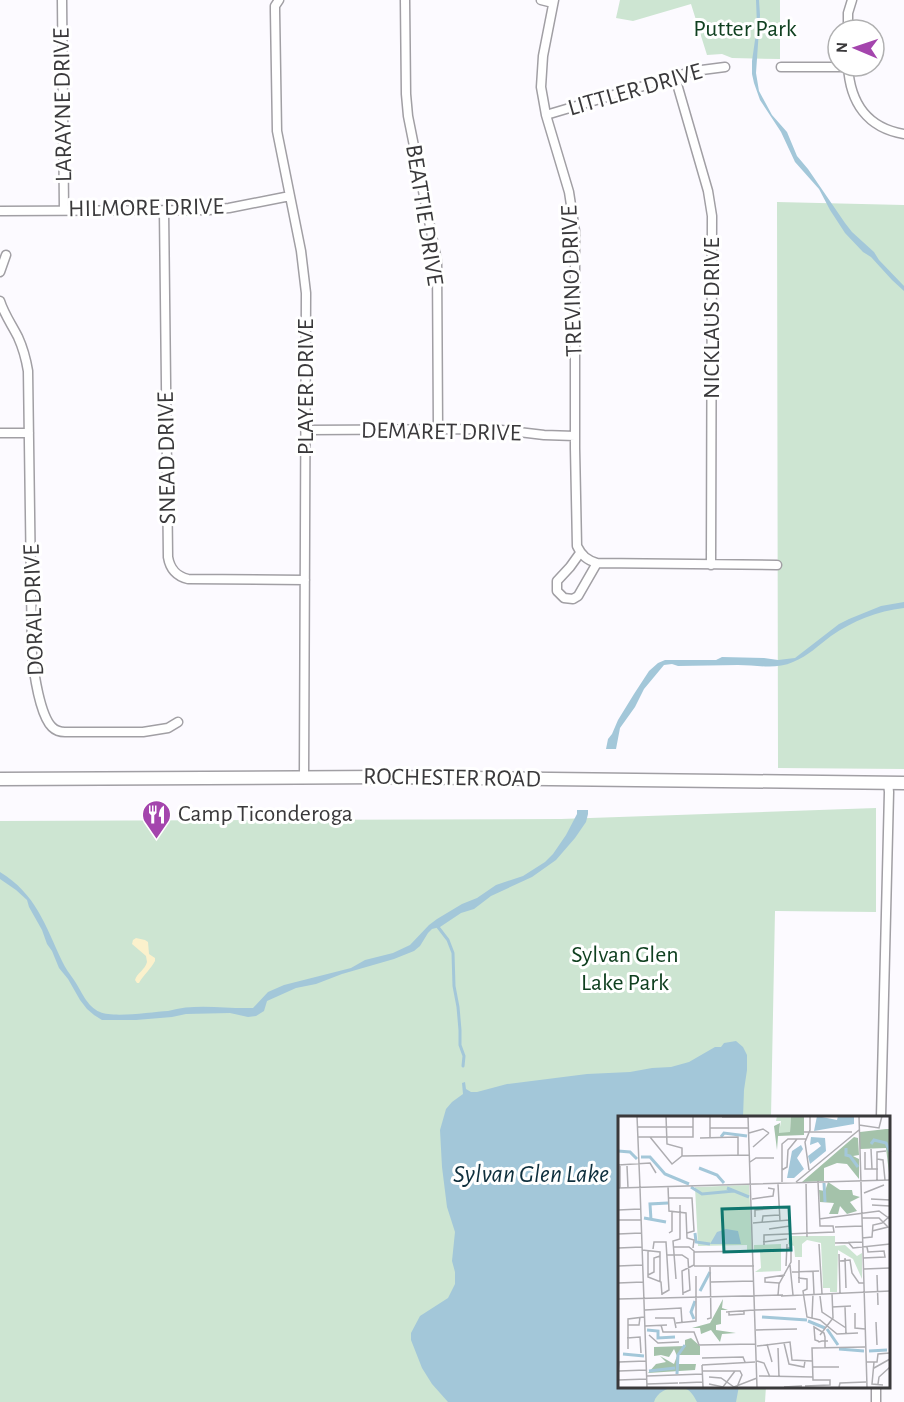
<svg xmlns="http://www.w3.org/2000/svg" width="904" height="1402" viewBox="0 0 904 1402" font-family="'Alegreya Sans',sans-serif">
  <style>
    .green { fill: #cde5d2 }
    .sand { fill: #fbf1cc }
    .water { fill: #a3c7d9 }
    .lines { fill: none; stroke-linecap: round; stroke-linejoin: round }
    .stream { stroke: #a3c7d9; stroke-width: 3 }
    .minor-casing { stroke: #a19fa4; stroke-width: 11 }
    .secondary-casing { stroke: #a19fa4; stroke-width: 15 }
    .minor { stroke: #fff; stroke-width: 8 }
    .secondary { stroke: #fff; stroke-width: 12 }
    .labels { text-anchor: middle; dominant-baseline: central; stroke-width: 6; stroke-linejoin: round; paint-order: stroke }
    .park-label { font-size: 24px; fill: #104020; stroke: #fff }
    .street-label { font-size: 24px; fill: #3a393b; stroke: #fff }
    .poi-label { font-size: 24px; fill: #3a393b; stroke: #fff; text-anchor: start }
    .water-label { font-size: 26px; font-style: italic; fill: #0e2f3d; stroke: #fff }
    .inset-river { fill: none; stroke: #a3c7d9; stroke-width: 3 }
    .inset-road { fill: none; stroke: #aeadb1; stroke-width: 1.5 }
    .view { fill: #0f766e; fill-opacity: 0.15; stroke: #0f766e; stroke-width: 3 }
    .inset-edge { fill: none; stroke: #3a393b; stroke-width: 3 }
  </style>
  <rect width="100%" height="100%" fill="#fcfaff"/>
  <path class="green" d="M620,0H780V59L732,58L722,54L707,55L691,4L633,21L616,18Z
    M777,202L904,205V769L778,768Z
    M876,808V912L775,911L771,1117H619V1386H766L765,1402H0V821L561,819Z"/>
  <path class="sand" d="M136,938L145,940L148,942L149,954L155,958V961C151,969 144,974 139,983H137L135,980C137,973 145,970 147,962L146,956L132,944L133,940Z"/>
  <path class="water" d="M756,0H759L760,15L756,73L759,91L772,115L787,132L797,156L808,169L845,223L852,232L874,252L879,260L904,286V291L892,280L871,257L863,252L845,233L830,210L819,189L795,162L781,132L760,100L754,83L752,74V61L757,26Z
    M904,602V608C877,611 853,621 831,636C819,645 808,656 793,662C776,670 756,665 738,665C718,665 698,666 678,666L672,664L664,665L644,689L635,707L620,728L616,749H606L608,739L612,734L618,720L634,694L649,671L658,663L665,660H716L722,657L764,658L778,660L795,658L839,624L849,619L881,606Z
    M577,810H588V814L586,822L575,838L556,860L532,877L491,896L474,909L461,913L440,927L432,929L428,933L420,946L414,951L394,959L342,974L316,984L296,988L267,1001L264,1011L256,1016L248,1017L230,1013L186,1014L172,1017L136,1020H102L94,1015L87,1009L80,1000L68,979L59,968L52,951L47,944L42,930L29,907L27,900L16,890L0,879V872C36,894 45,925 62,961C65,968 70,974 74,980C81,990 87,1007 100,1012C113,1018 152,1012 168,1011C196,1003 225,1009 253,1008L268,992L284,985L351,968L365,960L393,953L410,945L429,925L437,919L462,904L477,898L496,885L523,876L545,862L553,854L566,835L577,814Z
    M736,1041L743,1047L747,1055V1070L744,1090L743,1117H619V1386H739L736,1402H697C694,1396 690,1389 683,1388C672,1385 657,1391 654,1402H448L432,1384L422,1368L411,1340V1333L420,1316L448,1298L455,1284V1272L452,1261L455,1232L447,1207L442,1167L440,1130L446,1109L452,1102L463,1094L462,1083L465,1082L466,1089L471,1092H477L507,1084L587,1074L630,1072L652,1068L671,1067L689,1062L715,1047H721L724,1043Z"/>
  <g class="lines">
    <path class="stream" d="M438,927L448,940L453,953L454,986L458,1007L460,1030V1045L464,1056L463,1066"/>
    <defs>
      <path id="minor" d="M62,0L64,210
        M279,0L275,6V11L277,131L301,251L306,293L304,777
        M405,0L406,94L408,116L437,261L438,429
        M541,0L553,3
        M554,0L543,56L541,87L546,115L569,192L575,231V448L577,546C582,556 587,560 597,563L777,565
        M848,30V13L852,0
        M848,66C850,102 867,128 904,134
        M781,67H848
        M675,77L708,191L712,216L711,565
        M546,115L694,71L725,67
        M164,210L168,557C170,569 176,576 188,579L305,580
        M0,211L209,210L229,208L290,196
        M0,272L6,255
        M0,301C4,314 12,325 18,337C23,348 26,359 28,371L32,656C34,673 40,715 52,727C55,730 59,732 65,732H143L168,728L178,722
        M306,430L493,429L544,435L575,436
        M0,433H29
        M580,553L570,567L557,581V591L564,598L573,599L578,596L597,563
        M881,1117L889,792L888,783
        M876,1402V1386"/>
      <path id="secondary" d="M0,779L386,777L904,783"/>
    </defs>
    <use href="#minor" class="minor-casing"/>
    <use href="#secondary" class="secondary-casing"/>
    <use href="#minor" class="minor"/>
    <use href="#secondary" class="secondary"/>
  </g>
  <defs>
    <symbol id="restaurant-pin" viewBox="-11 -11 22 30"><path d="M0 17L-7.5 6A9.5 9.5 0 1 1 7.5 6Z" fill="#a445ad" stroke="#fff"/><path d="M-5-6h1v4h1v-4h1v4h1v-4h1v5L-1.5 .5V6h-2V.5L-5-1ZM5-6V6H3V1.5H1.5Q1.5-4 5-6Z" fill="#fff"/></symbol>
  </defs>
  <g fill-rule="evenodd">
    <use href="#restaurant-pin" x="140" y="798" width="33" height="45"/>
  </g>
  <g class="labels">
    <g class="park-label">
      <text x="745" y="29">Putter Park</text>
      <text x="625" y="955">Sylvan Glen<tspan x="625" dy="28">Lake Park</tspan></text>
    </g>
    <g class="street-label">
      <text transform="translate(635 90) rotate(-16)">LITTLER DRIVE</text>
      <text transform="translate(63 105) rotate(-91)">LARAYNE DRIVE</text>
      <text transform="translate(146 208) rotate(-1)">HILMORE DRIVE</text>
      <text transform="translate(424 215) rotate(81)">BEATTIE DRIVE</text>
      <text transform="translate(572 281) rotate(-92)">TREVINO DRIVE</text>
      <text transform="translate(712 318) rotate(-90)">NICKLAUS DRIVE</text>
      <text transform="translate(306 387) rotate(-90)">PLAYER DRIVE</text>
      <text transform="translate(441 432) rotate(1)">DEMARET DRIVE</text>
      <text transform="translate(167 458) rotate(-91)">SNEAD DRIVE</text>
      <text transform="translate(34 610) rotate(-92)">DORAL DRIVE</text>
      <text transform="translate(452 778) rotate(1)">ROCHESTER ROAD</text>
    </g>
    <g class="poi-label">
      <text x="178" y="814">Camp Ticonderoga</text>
    </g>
    <g class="water-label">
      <text x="531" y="1174">Sylvan Glen Lake</text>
    </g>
  </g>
  <g transform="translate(618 1116)">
    <rect width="272" height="272" fill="#fcfaff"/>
    <path d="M159,0H173L172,17H161L163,5H158ZM131,69L134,134H129V129L80,130L77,71ZM171,120H217V130L227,129L239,140L244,137V163L235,143L220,134L219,176H212V172H205L203,127L189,124L184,128V141H177L176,130L170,128ZM163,128V155L137,156L143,152L142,136H136V129Z" fill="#cde5d2"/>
    <path d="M173,0H186V19L160,20L159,34L156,10L162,7L161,17L172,16ZM268,13H271V57L268,32L242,33V16ZM236,21L240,22L241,39L235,40L241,43V63L229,48L219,47L206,52V65L184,66ZM210,66L222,74H234L235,79L242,81L232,86L239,95L229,98L222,90L220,98H211L216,87L202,86L201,74L207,75ZM105,183L104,192L110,194H103V208L98,209V214L118,217L104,218L102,226L93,214L83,218L82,212H74L92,207ZM73,222L82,230V239H61L59,248H78L77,254L30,257L38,248L48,246L42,240L56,248L59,240L56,233L51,241L43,239L36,240V231L67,230V224Z" fill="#a4c2aa"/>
    <path d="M199,0L219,4L220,0H236V8L196,15ZM193,21L207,22L208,35L192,48L190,40L203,30L200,26L192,29ZM183,29L185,33L179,42L186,53L176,62H169L174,35ZM108,113L120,115L123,128H92L99,116Z" fill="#a3c7d9"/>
    <path class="inset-river" d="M103,21L106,17L129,20M253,28L256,24L268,27L272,36M228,32V39L232,40L240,51M0,35L12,36L19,43M23,41H32L47,58L71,68M81,52L99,59L106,67M206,67L207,86M73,71L84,78L116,75M109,72L131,81M26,102L48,106M33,104L32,88L50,87M77,117L78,126L92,128M82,175L92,156M144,201L189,204M76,203L73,196L77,185M190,205L207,212M209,213L220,229M29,214L40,215V222L57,221M221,233L246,235M251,235L269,234M5,238L26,240M31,255L57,252M59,258L60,239L67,229"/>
    <path class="inset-road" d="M19,0L22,72M48,0L49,28L64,32V40M92,0V21M130,0L139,271M241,0L249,271M104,1H130M241,9L261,12L264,0M20,11H75M92,12H131M186,16H234M131,17L145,13L151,17M20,21H75V0M32,21L54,48L64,40L131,39M82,22L120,21V39M135,31L151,17M253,33L254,53M247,36V53H260M259,43L265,44L267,64M132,46L138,42H156M0,49L32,47L38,57M2,50V72M9,50L10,72M164,54L169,51L170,34L179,23M191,54L187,26L192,14V0M259,64V36L268,35M164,66V28L170,23H188M178,66L241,14M188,66L189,121M160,68L162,105M50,70L51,95L68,97L69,122L76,124L75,132M0,72L272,64M22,72L29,271M246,77L266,69M50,82H74L76,115L69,117M134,83L155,80L156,73L150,72M253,83L272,84M254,89L272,90M0,94L22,93M137,101V94L159,92M244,102H261L270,111L254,115M201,103L261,95L272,103M0,104H23M135,107L171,104L172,117M144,107L145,100L161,99M217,111L244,110M151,113L172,110M51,117L54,115V95M0,118L23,117M244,122L254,121L255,109L264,107L272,100M145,126L169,123M230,126L235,132L272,128M217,127L244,126M201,128L204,178M146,129V119L216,116L215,110H202L200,65M55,131H71L76,135V149L64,155L65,179M0,132L24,131M35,133L36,126H48L51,174L44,178M24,134L42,136V165M30,135V161L43,166L44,179M76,136L135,135M221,138L222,177M49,139H64L70,143L72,174L65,177M227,142L228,172M245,142L267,141L266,135L250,136L249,131M181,144V167M222,145L232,144L234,157L241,167H246M172,149L175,179M0,150L24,149M76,150H136M168,150L169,128M246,153L272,152M174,156L201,155M195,156L196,178M30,159L36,156V142L42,140M259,159L260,189M180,162L189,163V173L185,175L189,201L202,204L219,218L240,217M58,163L55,125L62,123V89M93,166L136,165M0,167L25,166M161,167L147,166V162L167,159M160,179L161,168L173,146V132H169M163,180L272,175M202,180L204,196L228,212M0,183L165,179M214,191L233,190M227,191L228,218M27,194L63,192L64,207M137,194L178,193M111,195V199L126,198V194M108,196L136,194M237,197V212L247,213M37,202H56L58,212M194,202L195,178M89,203L93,202L92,151M258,206L259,229M58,207L78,205V160M10,209H21L22,201M43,209L45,216H76L81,229L137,228M27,210L49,209M138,214L179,213M31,219L40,227L61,226M202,219L215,202L214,177M9,222L22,221L23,237M166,227L171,248L186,251L187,245M149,228L154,246M139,230L172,226L174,244L194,245M160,232L161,261M207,232V221L206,217L196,211L197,224L200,225L201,226L204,225H210M10,233V203L26,201M84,242L125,241L127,246M139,245L146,247L152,261M248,246H259L260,238L272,237M256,246L254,268L265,269M84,249L137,246M84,249L85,271M195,251H221M256,252L272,243M1,255L28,254M84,255H122L124,259L119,271M0,257L1,246L28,245M29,260L85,258M141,260L195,261M91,261L103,262L116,271L139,262M0,264L29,263M61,267L85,266M29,268L60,267M91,268L105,271L117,255M260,268L261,261L272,251M187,270L212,269V264H195L194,232L247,231M166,271L184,270M221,271L222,267L248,266"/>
    <path class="view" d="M171,91L173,134L106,136L104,93Z"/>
    <rect width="272" height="272" class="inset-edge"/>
  </g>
  <g transform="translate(856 48) rotate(272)"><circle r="28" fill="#ffffff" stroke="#b0b0b1" stroke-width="1.5"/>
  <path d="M0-4.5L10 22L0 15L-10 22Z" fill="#a445ad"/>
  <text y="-9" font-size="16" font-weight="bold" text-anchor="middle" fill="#3a393b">N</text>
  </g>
</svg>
